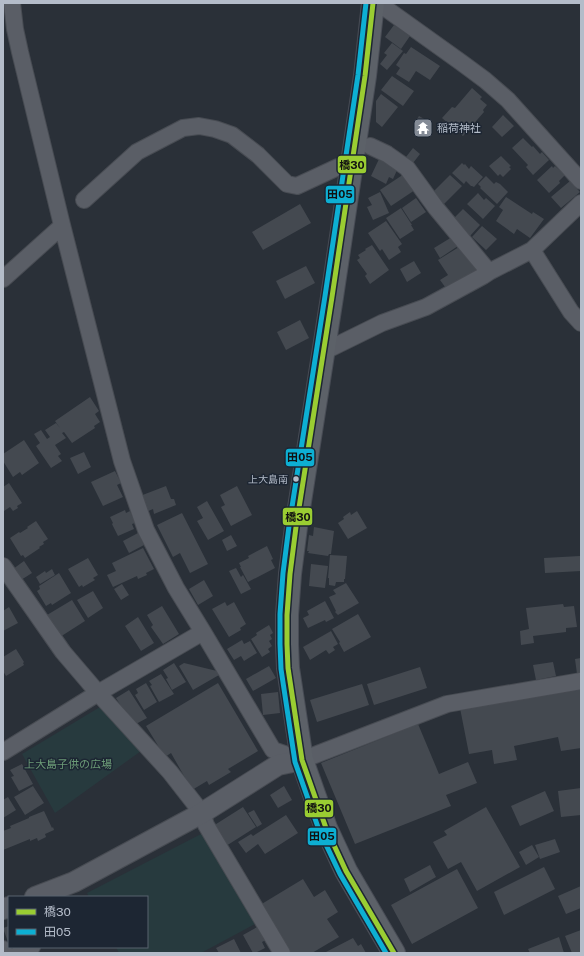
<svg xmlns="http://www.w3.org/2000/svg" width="584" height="956" viewBox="0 0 584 956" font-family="'Public Sans','Noto Sans JP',sans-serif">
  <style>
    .green { fill: #273a3e }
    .building { fill: #444950 }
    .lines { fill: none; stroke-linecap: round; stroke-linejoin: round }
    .minor-casing { stroke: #484c53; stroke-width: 18 }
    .tertiary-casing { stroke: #484c53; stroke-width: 22 }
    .primary-casing { stroke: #484c55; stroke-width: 24 }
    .minor { stroke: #5a5e66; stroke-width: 16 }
    .tertiary { stroke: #5a5e66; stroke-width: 20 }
    .primary { stroke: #5c6168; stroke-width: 22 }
    .bus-1-casing { stroke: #1d2633; stroke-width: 8 }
    .bus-2-casing { stroke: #1d2633; stroke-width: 8 }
    .bus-1 { stroke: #9acd32; stroke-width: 5 }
    .bus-2 { stroke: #0dafd3; stroke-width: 5 }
    .bus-dot { fill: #b4bcc9; stroke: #1d2633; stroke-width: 1.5 }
    .labels { text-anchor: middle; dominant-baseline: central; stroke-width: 3; stroke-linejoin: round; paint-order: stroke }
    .bus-label { font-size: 10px; fill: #b4bcc9; stroke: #1d2633; text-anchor: end }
    .poi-label { font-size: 11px; fill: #b4bcc9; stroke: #1d2633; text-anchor: start }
    .park-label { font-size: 11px; fill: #6b9a76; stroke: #1d2633 }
    .line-badge { stroke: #1d2633; stroke-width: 1.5 }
    .pale-badge-label { font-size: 11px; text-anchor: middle; font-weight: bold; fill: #111 }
  </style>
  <rect width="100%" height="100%" fill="#2a3038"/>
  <path class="green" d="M100,707L141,751L55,813L22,754Z
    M203,833L255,924L201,953H119L116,947H147V897H89L87,893Z"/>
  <path class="building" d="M394,25L410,36L401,49L385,37Z
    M392,43L403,51L387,70L380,64L387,55L384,53Z
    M411,47L440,66L430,80L416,71L409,82L396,74L400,68L396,65L404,53L406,54Z
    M392,76L414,91L403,106L381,90Z
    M472,88L482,97L480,99L487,105L483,110L484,112L463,136L442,118L452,107L455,108Z
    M381,94L398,107L382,127L376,122V101Z
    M503,115L514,126L502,137L492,127Z
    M419,116L426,120L422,128L414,124Z
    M523,138L532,147L533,146L540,154L542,152L549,160L533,175L526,167L528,165L512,148Z
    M413,148L420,154L413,163L406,157Z
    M501,156L511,166L509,167L511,169L503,177L500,174L498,176L489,166Z
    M379,159L398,168L393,179L389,177L386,184L371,176Z
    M462,163L464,165L465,164L469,169L471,166L483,177L474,187L472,186H471L466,181L464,184L452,173Z
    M552,166L553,168L555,166L565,175L559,181L560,183L549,193L537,180Z
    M404,174L415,190L391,206L380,190Z
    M450,175L462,186L444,204L432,193Z
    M486,176L494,184L496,182L500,184L508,192L497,204L480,188L481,187L478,184Z
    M570,181L580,192L561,208L551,197Z
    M380,192L389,213L373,220L367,207L372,205L368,198Z
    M478,193L484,200L486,198L495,206L483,219L467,204Z
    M506,197L532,214L533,212L544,219L530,238L517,229L514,234L496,221L503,210L499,207Z
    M416,198L426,212L411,222L402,208Z
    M300,204L311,223L263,250L252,232Z
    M401,208L412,225H411L414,230L400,239L386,218Z
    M463,209L480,225L470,236L453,219Z
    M386,221L402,244L398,247L401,252L389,260L382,249L380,251L368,233Z
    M482,226L497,239L486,250L472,237Z
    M452,237L458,246L440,258L434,248Z
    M372,245L389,270L370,284L365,276L367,274L357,260L360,258L358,255L366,250L365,249Z
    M459,247L465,256L467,255L478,272L448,291L440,280L448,275L438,260Z
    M414,261L421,273L407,282L400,269Z
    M306,266L315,283L285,299L276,281Z
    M300,320L309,338L286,350L277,332Z
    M90,397L99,411L95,414L100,422L94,426L95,428L72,443L64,432L62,433L66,438L55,445L61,454L58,456L62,461L51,468L36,446L40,443L34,434L41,430L47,439L50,437L45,430L56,423L60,428L55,421Z
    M24,440L39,463L22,475L20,472L13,477L3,461V454Z
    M84,452L91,467L78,474L70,458Z
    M115,471L121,483L117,485L123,497L103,506L91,482Z
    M9,483L22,503L17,506L18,508L13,511L10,507L4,511L3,509V487Z
    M166,486L171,499H174L176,505L154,514L153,509L146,512L140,496Z
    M237,486L252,515L231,526L221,507L225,505L220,495Z
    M207,501L224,531L208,540L197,521L203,518L197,507Z
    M125,510L126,513L130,511L135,523L132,524L134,529L118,536L112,524L113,523L110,517Z
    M357,511L367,528L348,539L338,523L344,519L343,517L350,512L351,515Z
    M182,513L208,564L190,573L180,553L173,557L157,525Z
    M36,521L48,539L43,542L44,544L39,547L40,548L25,558L23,555L21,556L10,538L19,532L20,533L28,528L27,527Z
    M314,527L334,531L331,554H329L328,556L308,553L309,551H307L309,535L313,536Z
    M138,533L144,545L129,553L123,541Z
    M231,535L237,546L227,551L222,540Z
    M267,546L273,559L271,560L275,568L248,582L240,567H241L239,563L249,558L248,556Z
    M143,548L154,569L146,573L147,575L138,579L137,576L113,587L107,575L116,571L112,563Z
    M330,555L347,556L345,579H344V582H336L335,586L329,585V578H328Z
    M580,556L581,571L545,573L544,558Z
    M88,558L98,575L93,578L95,580L83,587L82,585L79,587L68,569Z
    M24,561L32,573L21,580L13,569Z
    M311,564L328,566L325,588L309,586Z
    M236,568L241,577L243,575L251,589L241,594L229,571Z
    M52,569L55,575L40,584L36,577L45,571L46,573Z
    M59,573L71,593L52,605L51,603L46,606L37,591L40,589L39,586Z
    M204,580L213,596L198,605L189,589Z
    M346,583L359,603L338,615L335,612L336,611L329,597L336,594L333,590Z
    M122,584L129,595L121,600L114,589Z
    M93,591L103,608L88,618L77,600Z
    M72,600L85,621L60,637L47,615Z
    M325,601L334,618L326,622L325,620L308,628L303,618L309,615L307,611Z
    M225,602L227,606L234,602L246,624L240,628L241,630L229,637L212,609Z
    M563,604L564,607L574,606L577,627L566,628V632L533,636L534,643L521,645L520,631L529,629L526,608Z
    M162,606L179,634L163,644L151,627L153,625L147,615Z
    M9,607L18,623L3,631V611Z
    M358,614L371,637L344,652L339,643L340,642L332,629Z
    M138,617L154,643L141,651L125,626Z
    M269,625L273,633L270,635L272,639L269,641L272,646L268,649L270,652L262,657L251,639L257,635L256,633Z
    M331,631L338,644L333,647L335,650L329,654L326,650L310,660L303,647Z
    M242,640L244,644L250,641L257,653L244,661L241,656L234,660L227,649Z
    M16,649L24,662L23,663L24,665L6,676L3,671V657Z
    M581,658V673L577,674L575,659Z
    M553,662L556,676L536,680L533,665Z
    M174,663L186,682L172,690L166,679L168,678L163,670Z
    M184,663L217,671L219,675L193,690L179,666Z
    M269,666L276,678L253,691L246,679Z
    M420,667L427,688L374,705L367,684Z
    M161,674L174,694L159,702L150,686L152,685L149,681Z
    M146,683L157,702L144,710L135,695L138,693L136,689Z
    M218,683L258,751L228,769L231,772L209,785L207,781L192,790L171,753L165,757L146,726Z
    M362,684L369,705L317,722L310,700Z
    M581,685V748L561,751L558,737L514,746L517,760L494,764L492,750L469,754L460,708Z
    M129,690L147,718L136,724L131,722L116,698Z
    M278,692L280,713L263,715L261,694Z
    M418,724L439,774L468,762L477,783L446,795L451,806L355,844L321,763Z
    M22,764L33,784L19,791L11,777L14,776L10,770Z
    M33,786L44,803L25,815L14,797Z
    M284,786L292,800L278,808L270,795Z
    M581,788V815L561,817L558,791Z
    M545,791L554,811L520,826L511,806Z
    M8,797L16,810L3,818V800Z
    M243,807L256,827L226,846L213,826Z
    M486,807L520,867L477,891L461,862L448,869L433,842L447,835L444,831Z
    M254,810L262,824L257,827L248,813Z
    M44,811L52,828L53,827L54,830L45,834L46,837L38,841L37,838L30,841V839L3,850V831L11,828L10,826L29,818V817Z
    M286,815L298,833L265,854L258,844L246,853L238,842L251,834L253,836Z
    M555,839L560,852L540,859L535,845Z
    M532,845L539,857L526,865L519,852Z
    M430,865L436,877L410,892L404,879Z
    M544,867L555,889L504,915L494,892Z
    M457,869L478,908L412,944L391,905Z
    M303,879L314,897L325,890L338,912L327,919L339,937L312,953H289L260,905Z
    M581,886V908L566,914L558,896Z
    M9,926V942H8L3,928Z
    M259,926L266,940L262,942L265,948L255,953H253L243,935Z
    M581,930V953H572L565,936Z
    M559,937L564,953H530L528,949Z
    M353,938L358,946L361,944L366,953H324Z
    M234,939L241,953H219L216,948Z"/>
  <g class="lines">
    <defs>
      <path id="minor" d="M12,3L15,29L20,52L61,221L122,461L146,530L176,588L203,632L273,750L302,760L447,704L581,681
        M373,4L381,7L388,10L462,63L485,80L508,100L581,181
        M370,146L387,154L407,168L436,208L489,272L532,250L581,203
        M84,200L137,152L183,128L199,126L215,129L232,135L258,155L287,184L297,186L338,167
        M532,250L571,312L581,323
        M3,279L62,226
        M323,352L382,323L426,307L483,276L489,272
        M3,566L63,652L98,693L170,772L202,813L206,825L282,953
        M3,752L98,693L203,632
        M3,949L5,953
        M19,953L32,947"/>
      <path id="tertiary" d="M35,897L74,882L202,813L278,765L302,760
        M3,909L9,907"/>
      <path id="primary" d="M373,3L365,76L332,297L296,527L290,574L287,615V644L288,668L302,760L326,828L346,871L394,953"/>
    </defs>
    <use href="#minor" class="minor-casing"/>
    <use href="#tertiary" class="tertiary-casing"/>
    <use href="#primary" class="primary-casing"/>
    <use href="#minor" class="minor"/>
    <use href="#tertiary" class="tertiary"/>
    <use href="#primary" class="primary"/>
    <defs>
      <path id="bus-1" d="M373,3L365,76L332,297L296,527L290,574L287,615V644L288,668L302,760L326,828L346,871L394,953"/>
      <path id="bus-2" d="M366,3L358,75L325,296L289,526L283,573L280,614V644L281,669L295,762L319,830L340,874L386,953"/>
    </defs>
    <use href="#bus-1" class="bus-1-casing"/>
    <use href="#bus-2" class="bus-2-casing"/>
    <use href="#bus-1" class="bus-1"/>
    <use href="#bus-2" class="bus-2"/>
  </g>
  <defs>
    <symbol id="temple-square" viewBox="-11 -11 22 22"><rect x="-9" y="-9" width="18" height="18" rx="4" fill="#848b96" stroke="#1d2633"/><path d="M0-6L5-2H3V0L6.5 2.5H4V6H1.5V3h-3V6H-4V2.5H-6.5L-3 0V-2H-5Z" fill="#fff"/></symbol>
  </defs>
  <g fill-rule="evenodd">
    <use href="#temple-square" x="412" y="117" width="22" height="22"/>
  </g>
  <circle class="bus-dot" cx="296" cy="479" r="3.5"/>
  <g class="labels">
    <g class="bus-label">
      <text x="288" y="479">上大島南</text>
    </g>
    <g class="poi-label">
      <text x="437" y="128">稲荷神社</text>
    </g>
    <g class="park-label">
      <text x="68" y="764">上大島子供の広場</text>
    </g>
  </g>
  <g class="line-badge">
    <rect x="337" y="155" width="30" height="19" rx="4" fill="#9acd32"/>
    <rect x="325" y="185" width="30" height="19" rx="4" fill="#0dafd3"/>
    <rect x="285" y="448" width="30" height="19" rx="4" fill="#0dafd3"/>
    <rect x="282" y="507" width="31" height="19" rx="4" fill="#9acd32"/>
    <rect x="304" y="799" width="30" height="19" rx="4" fill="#9acd32"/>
    <rect x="307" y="827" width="30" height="19" rx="4" fill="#0dafd3"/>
  </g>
  <g class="pale-badge-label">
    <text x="352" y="169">橋30</text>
    <text x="340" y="198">田05</text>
    <text x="300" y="461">田05</text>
    <text x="298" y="521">橋30</text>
    <text x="319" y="812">橋30</text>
    <text x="322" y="840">田05</text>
  </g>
  <rect width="584" height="956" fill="none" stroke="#b4bcc9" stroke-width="8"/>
  <rect x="8" y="896" width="140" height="52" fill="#1d2633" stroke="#59626f"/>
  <rect x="16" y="909" width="20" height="6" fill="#9acd32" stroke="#59626f"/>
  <text x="44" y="916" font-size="12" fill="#b4bcc9">橋30</text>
  <rect x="16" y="929" width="20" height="6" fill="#0dafd3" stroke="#59626f"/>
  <text x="44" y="936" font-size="12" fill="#b4bcc9">田05</text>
</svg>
